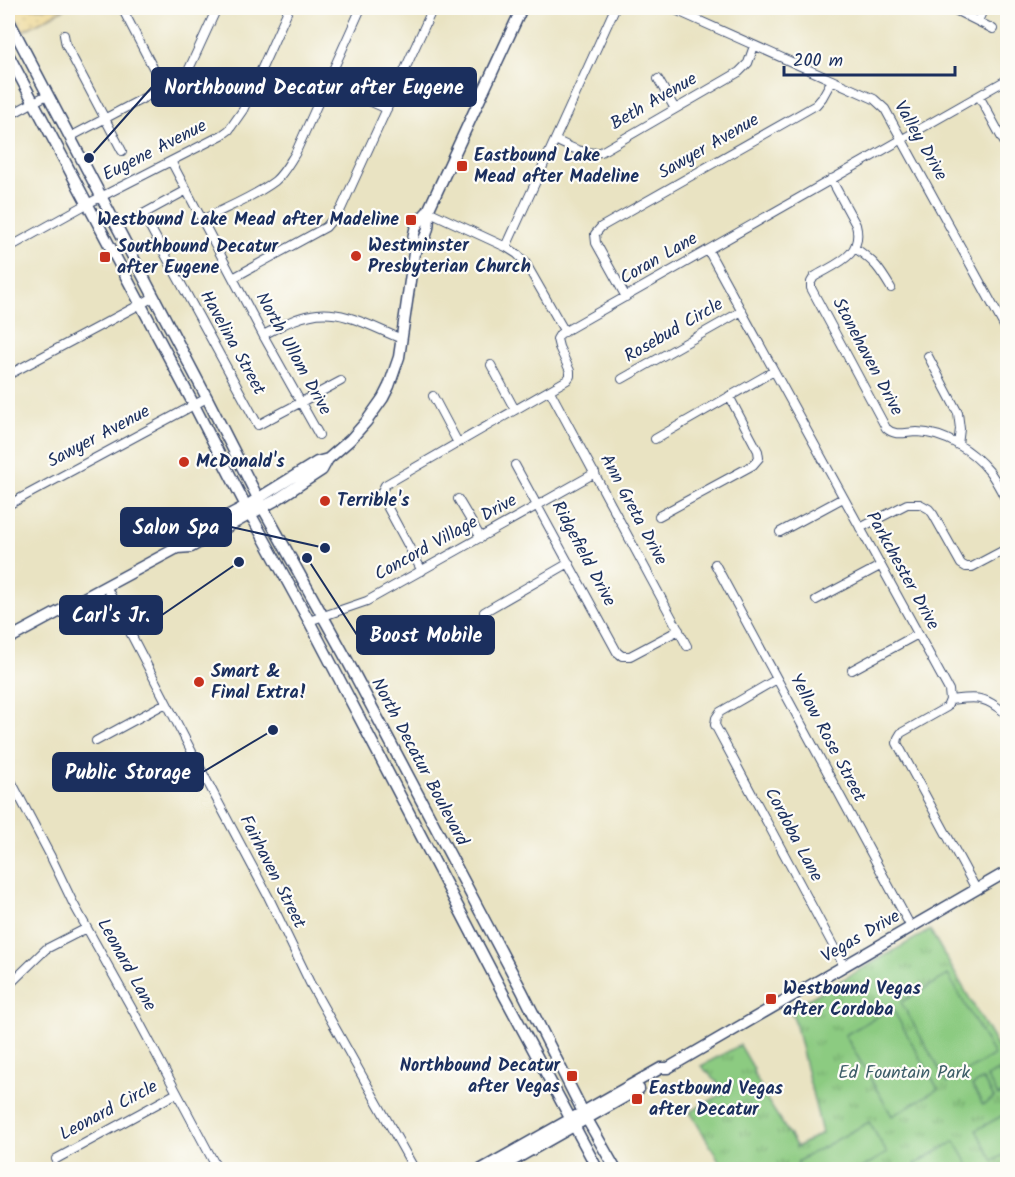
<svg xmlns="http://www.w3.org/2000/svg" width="1015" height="1177" viewBox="0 0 1015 1177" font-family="Kalam,sans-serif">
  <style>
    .grass { fill: url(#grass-tufts); stroke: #547d70; stroke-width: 1.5 }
    .sand { fill: url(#sand-dots); stroke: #84847e; stroke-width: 1.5 }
    .pitch { fill: #8ccb81; stroke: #547d70; stroke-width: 1.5 }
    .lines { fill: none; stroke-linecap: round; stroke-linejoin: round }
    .minor-casing { stroke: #3a4a6d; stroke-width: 10 }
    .major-casing { stroke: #3a4a6d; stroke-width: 13 }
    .minor { stroke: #fff; stroke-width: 8 }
    .major { stroke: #fff; stroke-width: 10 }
    .poi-dot { fill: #c8321e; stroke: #fdfcf7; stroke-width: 2 }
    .labels { text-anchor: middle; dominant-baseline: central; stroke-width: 4.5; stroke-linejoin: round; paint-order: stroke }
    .street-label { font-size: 18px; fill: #1b2f5e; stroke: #fdfcf7 }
    .poi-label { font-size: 18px; font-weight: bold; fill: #1b2f5e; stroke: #fdfcf7; text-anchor: start }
    .park-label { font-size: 18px; fill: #3d5e68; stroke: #fdfcf7 }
    .leader { fill: none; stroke: #1b2f5e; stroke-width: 2 }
    .callout-dot { fill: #1b2f5e; stroke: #fdfcf7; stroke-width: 2 }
    .callout { fill: #1b2f5e; stroke: #1b2f5e; stroke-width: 2 }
    .callout-label { font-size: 20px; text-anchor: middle; font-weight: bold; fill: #fff }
  </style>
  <defs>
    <pattern id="grass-tufts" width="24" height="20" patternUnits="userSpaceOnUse" patternTransform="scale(1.5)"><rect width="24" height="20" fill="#8ccb81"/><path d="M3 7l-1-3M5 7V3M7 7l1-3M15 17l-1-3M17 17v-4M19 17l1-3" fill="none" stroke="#72a56d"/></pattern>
    <pattern id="sand-dots" width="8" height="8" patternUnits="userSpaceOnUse" patternTransform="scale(1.5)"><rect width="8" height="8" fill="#eeda9e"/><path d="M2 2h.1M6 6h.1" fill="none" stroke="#ccbb8a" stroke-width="1.8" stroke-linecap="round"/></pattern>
  </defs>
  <rect width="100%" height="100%" fill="#fdfcf7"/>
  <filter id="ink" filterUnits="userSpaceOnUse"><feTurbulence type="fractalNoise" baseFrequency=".0167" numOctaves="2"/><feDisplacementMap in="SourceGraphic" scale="12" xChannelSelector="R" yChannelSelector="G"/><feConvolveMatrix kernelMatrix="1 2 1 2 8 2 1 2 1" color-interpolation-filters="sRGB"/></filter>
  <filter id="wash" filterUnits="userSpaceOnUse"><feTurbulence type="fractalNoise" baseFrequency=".008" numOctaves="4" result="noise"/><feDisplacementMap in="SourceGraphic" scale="24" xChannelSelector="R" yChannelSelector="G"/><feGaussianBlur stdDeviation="1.35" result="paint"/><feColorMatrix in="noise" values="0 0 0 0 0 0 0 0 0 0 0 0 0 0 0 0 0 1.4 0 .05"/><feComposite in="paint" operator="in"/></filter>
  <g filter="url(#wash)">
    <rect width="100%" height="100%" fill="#e9e3c2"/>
    <path class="grass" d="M930,930L1007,1063V1169H720L723,1167L690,1112L724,1093L726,1091L701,1066L740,1045L754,1069L753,1071L766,1098L797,1147L822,1133L794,1018L789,1010Z"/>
    <path class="sand" d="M10,8H66L23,31Z"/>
    <path class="pitch" d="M948,975L994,1055L947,1083L901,1002Z
      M892,1008L938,1089L892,1116L845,1035Z
      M998,1071L1007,1087L1008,1091L998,1096L987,1077Z
      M983,1079L994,1098L983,1105L972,1086Z
      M1007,1113V1153L993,1161L976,1130Z
      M869,1122L887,1153L860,1169H801L797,1163L798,1161Z
      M955,1141L971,1169H918L915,1164Z"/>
  </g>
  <g filter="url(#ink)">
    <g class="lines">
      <defs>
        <path id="minor" d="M122,8L163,87
          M671,8L874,99L885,109L1008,333
          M951,8L993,29
          M978,21L984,8
          M64,35L66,45L122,151
          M658,79L675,109
          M327,82L387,109
          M979,96L1008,149
          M8,116L47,95
          M70,137L178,80L189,69L217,8
          M555,140C570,147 583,155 601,152L739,72L748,63L754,46
          M171,161L263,335L319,435
          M831,179L856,225C864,256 835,264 814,277L811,282V288L886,428C895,437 906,432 917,432C945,433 972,450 989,471C996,480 1002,493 1008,503
          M187,190L143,214L258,425L341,381
          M428,211L506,247L517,254L525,262L565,332
          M202,220C225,208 254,197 275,181C284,173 289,163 295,154L361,8
          M506,247L615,8
          M8,248L87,204L222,135L229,130L243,110L289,8
          M855,248C875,262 879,268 891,288
          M708,250L949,690L950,700L947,707L901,733L898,738L897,743L976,889
          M233,278L326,227L341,209L433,8
          M626,297L596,243L595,234L601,227L816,105L822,98L832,80
          M263,335C279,327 294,318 311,315C342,308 374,328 402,339
          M928,356L958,413L960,429L958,445
          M491,365L515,410
          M8,375L154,297
          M622,379L742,311
          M550,391L687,646
          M433,396L458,443
          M655,439L774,371
          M515,465L617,652L622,656H630L679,630
          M458,499L481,538
          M8,505L207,398
          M659,516L753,465L759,458L758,451L729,396
          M860,528L907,504H920L929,509L933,514L961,564L966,567H972L1008,548
          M780,532L843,498
          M715,564L911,927
          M422,571L382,497V491L385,485L567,380L570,376V371L559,347L557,339L560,334L1008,79
          M106,586L207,781L268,896L310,983L415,1170
          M816,600L880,566
          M484,612L569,563
          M309,621L367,601L595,473
          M852,670L918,634
          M777,679L720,712L716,718L715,725L844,966
          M950,700C970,698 981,695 997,707C1002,710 1005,712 1008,717
          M96,741L166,703
          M8,775L50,855L73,903L136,1016L218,1170
          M8,985L12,982L46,949L87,928
          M56,1159L177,1093"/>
        <path id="major" d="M8,19L207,398L263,508L347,660L522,991L583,1112L616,1170
          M8,54L194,405L246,506L309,621L505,997L598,1170
          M414,253C426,239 431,228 428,211
          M177,548L191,547L276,500L322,470L328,459L350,440L366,422L383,398L389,386L399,357L414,253C411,234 415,224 428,211L522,8
          M8,639L177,548L187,537L246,506L317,462L328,459
          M480,1170L661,1068H668L1008,871
          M496,1170L639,1089"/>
      </defs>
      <use href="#minor" class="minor-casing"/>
      <use href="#major" class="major-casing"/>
      <use href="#minor" class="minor"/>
      <use href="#major" class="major"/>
    </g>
  </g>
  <g class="poi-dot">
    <rect x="456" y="160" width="12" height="12" rx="3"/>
    <rect x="405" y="214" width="12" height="12" rx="3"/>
    <circle cx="356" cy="256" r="6"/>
    <rect x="99" y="251" width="12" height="12" rx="3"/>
    <circle cx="184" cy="462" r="6"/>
    <circle cx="325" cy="501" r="6"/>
    <circle cx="199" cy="682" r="6"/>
    <rect x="765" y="993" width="12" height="12" rx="3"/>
    <rect x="566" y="1070" width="12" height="12" rx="3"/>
    <rect x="631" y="1093" width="12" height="12" rx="3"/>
  </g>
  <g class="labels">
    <g class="street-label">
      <text transform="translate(654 102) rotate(-30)">Beth Avenue</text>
      <text transform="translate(920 141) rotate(60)">Valley Drive</text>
      <text transform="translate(709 147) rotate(-30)">Sawyer Avenue</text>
      <text transform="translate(155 151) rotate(-27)">Eugene Avenue</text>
      <text transform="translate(659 259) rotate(-30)">Coran Lane</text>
      <text transform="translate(674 331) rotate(-30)">Rosebud Circle</text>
      <text transform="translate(232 343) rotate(61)">Havelina Street</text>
      <text transform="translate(293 354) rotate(61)">North Ullom Drive</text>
      <text transform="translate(867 357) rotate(62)">Stonehaven Drive</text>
      <text transform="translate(99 437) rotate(-28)">Sawyer Avenue</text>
      <text transform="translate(633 510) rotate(62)">Ann Greta Drive</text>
      <text transform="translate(446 538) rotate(-29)">Concord Village Drive</text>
      <text transform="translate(583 554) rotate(62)">Ridgefield Drive</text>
      <text transform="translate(902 571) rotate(61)">Parkchester Drive</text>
      <text transform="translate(827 738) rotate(62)">Yellow Rose Street</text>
      <text transform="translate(419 762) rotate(62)">North Decatur Boulevard</text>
      <text transform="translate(793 835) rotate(62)">Cordoba Lane</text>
      <text transform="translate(272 872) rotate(63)">Fairhaven Street</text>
      <text transform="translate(861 937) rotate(-30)">Vegas Drive</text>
      <text transform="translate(126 965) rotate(61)">Leonard Lane</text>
      <text transform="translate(109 1111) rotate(-28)">Leonard Circle</text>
    </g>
    <g class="poi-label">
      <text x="474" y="156">Eastbound Lake<tspan x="474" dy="21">Mead after Madeline</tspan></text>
      <text x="399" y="220" text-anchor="end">Westbound Lake Mead after Madeline</text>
      <text x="368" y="246">Westminster<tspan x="368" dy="21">Presbyterian Church</tspan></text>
      <text x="117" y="247">Southbound Decatur<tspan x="117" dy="21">after Eugene</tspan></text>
      <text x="196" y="462">McDonald's</text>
      <text x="337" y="501">Terrible's</text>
      <text x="211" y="672">Smart &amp;<tspan x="211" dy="21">Final Extra!</tspan></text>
      <text x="783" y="989">Westbound Vegas<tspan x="783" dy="21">after Cordoba</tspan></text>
      <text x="560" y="1066" text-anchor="end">Northbound Decatur<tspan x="560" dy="21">after Vegas</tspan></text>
      <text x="649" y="1089">Eastbound Vegas<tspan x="649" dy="21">after Decatur</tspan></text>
    </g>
    <g class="park-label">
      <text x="904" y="1073">Ed Fountain Park</text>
    </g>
  </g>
  <path class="leader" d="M89 158L152 87M325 548L231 527M239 562L162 615M307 558L357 635M273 730L203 772"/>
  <g class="callout-dot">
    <circle cx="89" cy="158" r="6"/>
    <circle cx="325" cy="548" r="6"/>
    <circle cx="239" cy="562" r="6"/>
    <circle cx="307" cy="558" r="6"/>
    <circle cx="273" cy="730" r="6"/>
  </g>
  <g class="callout">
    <rect x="152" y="68" width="324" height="38" rx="6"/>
    <rect x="121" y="508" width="110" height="38" rx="6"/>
    <rect x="60" y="596" width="102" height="38" rx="6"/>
    <rect x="357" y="616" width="137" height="38" rx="6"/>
    <rect x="53" y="753" width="150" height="38" rx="6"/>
  </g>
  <g class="callout-label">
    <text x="314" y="94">Northbound Decatur after Eugene</text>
    <text x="176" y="534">Salon Spa</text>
    <text x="111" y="622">Carl's Jr.</text>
    <text x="426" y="642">Boost Mobile</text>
    <text x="128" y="779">Public Storage</text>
  </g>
  <rect width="1015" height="1177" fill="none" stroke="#fdfcf7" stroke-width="30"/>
  <path d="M784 66v9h171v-9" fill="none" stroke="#1b2f5e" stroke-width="3"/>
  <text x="793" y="66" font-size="18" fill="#1b2f5e" stroke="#fdfcf7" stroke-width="4.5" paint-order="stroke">200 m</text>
</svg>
